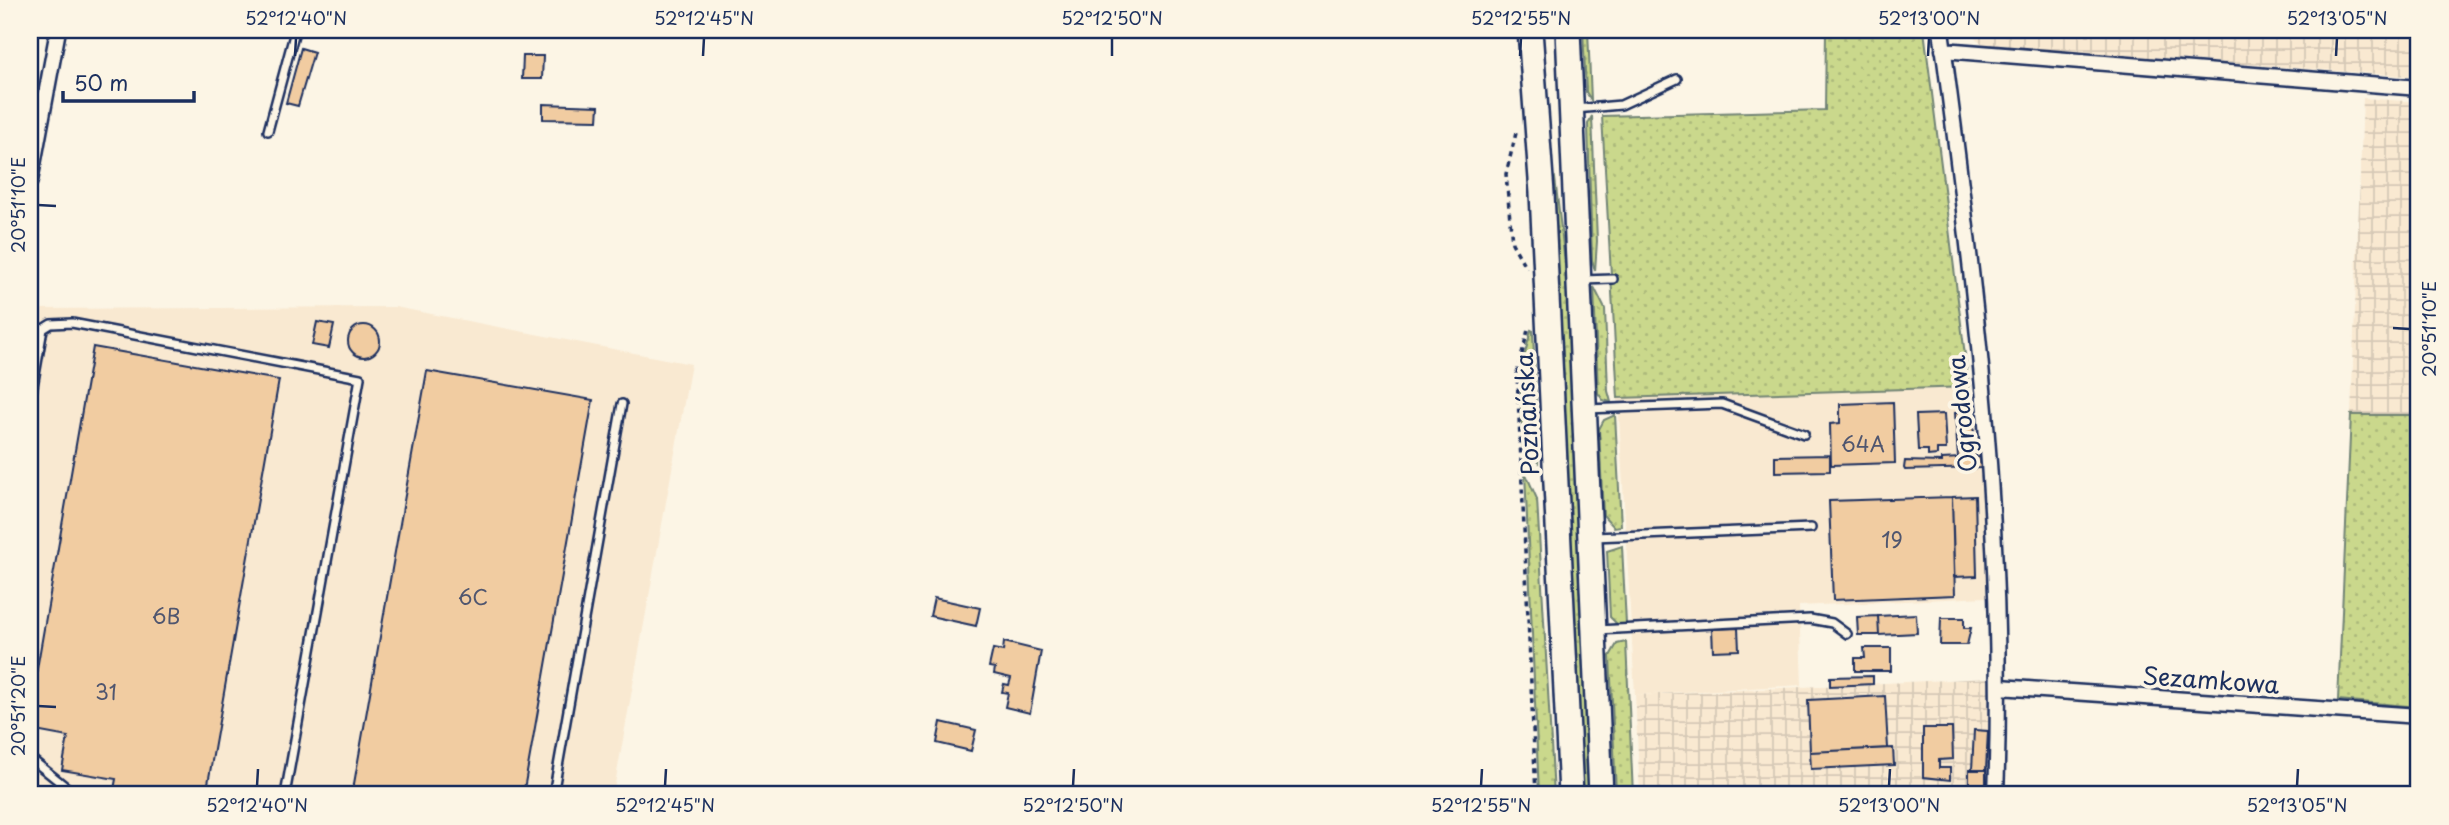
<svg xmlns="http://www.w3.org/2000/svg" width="2449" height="825" viewBox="0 0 2449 825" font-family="'Playpen Sans',sans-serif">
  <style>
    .built { fill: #f9e9d1 }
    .industrial { fill: url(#industrial-grid) }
    .grass { fill: url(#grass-dots); stroke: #728475; stroke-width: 2 }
    .building { fill: #f1cca1; stroke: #1b2f5e; stroke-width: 2 }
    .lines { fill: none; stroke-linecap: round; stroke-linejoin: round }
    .service-casing { stroke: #1b2f5e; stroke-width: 12 }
    .minor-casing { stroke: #1b2f5e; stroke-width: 19 }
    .primary-casing { stroke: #1b2f5e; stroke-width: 28 }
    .path { stroke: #1b2f5e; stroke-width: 3.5; stroke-dasharray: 5 5; stroke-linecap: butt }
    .service { stroke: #fcf5e5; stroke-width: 7 }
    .minor { stroke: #fcf5e5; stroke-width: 14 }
    .primary { stroke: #fcf5e5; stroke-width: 23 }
    .ticks { fill: none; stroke: #1b2f5e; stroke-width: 2.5 }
    .labels { text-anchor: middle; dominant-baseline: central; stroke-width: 7; stroke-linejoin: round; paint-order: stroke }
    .number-label { font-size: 21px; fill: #50566f }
    .street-label { font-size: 24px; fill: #1b2f5e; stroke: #fcf5e5 }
    .neatline { fill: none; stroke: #1b2f5e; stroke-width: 2.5 }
    .ticks-label { font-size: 18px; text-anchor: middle; fill: #1b2f5e }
  </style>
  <defs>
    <pattern id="industrial-grid" width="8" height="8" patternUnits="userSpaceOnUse" patternTransform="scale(1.75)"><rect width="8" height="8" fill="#f9e9d1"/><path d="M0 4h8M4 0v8" fill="none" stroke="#d5c8b6"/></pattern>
    <pattern id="grass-dots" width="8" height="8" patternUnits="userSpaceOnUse" patternTransform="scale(1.75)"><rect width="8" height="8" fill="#cad88c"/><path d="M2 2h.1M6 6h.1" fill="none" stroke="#adba7b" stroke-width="1.8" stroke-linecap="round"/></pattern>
  </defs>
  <rect width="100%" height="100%" fill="#fcf5e5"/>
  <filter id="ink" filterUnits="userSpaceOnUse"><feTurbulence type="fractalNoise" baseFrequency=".0143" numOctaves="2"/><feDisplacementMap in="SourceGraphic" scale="14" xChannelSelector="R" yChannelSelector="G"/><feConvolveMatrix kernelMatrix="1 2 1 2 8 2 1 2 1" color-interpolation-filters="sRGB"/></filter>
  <g filter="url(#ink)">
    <path class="built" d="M395,307L691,364L613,795H30V309Z
      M1969,387L1982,465L1987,597L1799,606L1802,685L1635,695L1618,398Z"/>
    <path class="industrial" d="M1966,30H2419V77L1984,45Z
      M2363,98L2419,102V415H2351Z
      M1990,678L1988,795H1640L1635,695Z"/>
    <path class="grass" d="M1583,30H1588L1591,100L1586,92Z
      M1826,30H1924L1969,387L1618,398L1602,116L1825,110Z
      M1592,116L1597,241L1595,271L1592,260L1588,124Z
      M1555,178L1567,280L1591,795H1579L1551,182Z
      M1594,287L1605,309L1608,391L1611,402L1603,400L1598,393Z
      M1531,330L1533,331L1538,462L1523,448L1520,373Z
      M1615,415L1621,526L1614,527L1603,515L1599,429L1604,420Z
      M2351,415H2419V707L2338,700Z
      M1525,472L1537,499L1554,795H1539Z
      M1622,546L1626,624H1617L1610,617L1607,551Z
      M1626,642L1633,795H1616L1610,656L1617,644Z"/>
    <path class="building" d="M301,48L314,52L298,106L286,103Z
      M523,56H543L542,79H522Z
      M543,104L599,106L598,120L543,119Z
      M317,322L334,325L329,348L312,345Z
      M348 341a16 16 0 1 1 32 0a16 16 0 1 1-32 0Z
      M93,347L279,380L206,795H113L116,779L62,770L68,737L30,730V709Z
      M427,371L593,400L523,795H352Z
      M1893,402L1895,463L1831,465L1830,424L1840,423V404Z
      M1972,412L1976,457L1958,458L1955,413Z
      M1944,414L1946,449H1937V455L1928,456V450H1918L1916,415Z
      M1830,455V471L1775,472V456Z
      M1980,457L1981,468L1905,470L1904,468L1905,461L1942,462V459Z
      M1975,496L1977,576L1954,577L1952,497Z
      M1952,497L1955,595L1833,600L1829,501Z
      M934,598L980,608L976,626L930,616Z
      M1916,614L1917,633L1879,635L1878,616Z
      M1878,616L1879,635H1858L1857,617Z
      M1941,618H1964V628H1971L1967,645H1940Z
      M1738,628L1739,650L1713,651L1712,629Z
      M1004,642L1041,651L1030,713L1005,707L1008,693L1002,692L1004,684L1009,685L1011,678L994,674L995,668L989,667L993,649L1003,651Z
      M1864,648H1891V671H1855V658H1865Z
      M1873,676V684L1830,686V677Z
      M1885,696L1888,748L1810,752L1808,700Z
      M941,722L976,730L971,751L937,743Z
      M1923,728H1952L1953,759L1939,760V768H1950V780L1923,777Z
      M1974,730L1988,731L1986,770H1972Z
      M1893,748L1894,765L1811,769L1810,752Z
      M1969,770H1986V795H1969Z"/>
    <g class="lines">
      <defs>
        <path id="service" d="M1575,109L1621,105L1677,79
          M268,131L295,31
          M1582,280L1613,279
          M30,326L43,329L30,404
          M43,329L51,324L72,323L360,378L285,795
          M1586,409L1722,404L1804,434
          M1594,537L1811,528
          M1597,630L1810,619L1832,623L1847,634
          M30,758L76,795
          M553,795L622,404"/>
        <path id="minor" d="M1941,30C1975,283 2006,539 1996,795
          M1943,50L2419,88
          M30,181L58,30
          M2000,687L2419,716"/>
        <path id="primary" d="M1530,30L1542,193L1571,795
          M1568,30L1601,795"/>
      </defs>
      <use href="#service" class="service-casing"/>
      <use href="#minor" class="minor-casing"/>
      <use href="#primary" class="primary-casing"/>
      <path class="path" d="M1516,133L1506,174L1512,243L1526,268
        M1528,330L1517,373L1536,795"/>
      <use href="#service" class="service"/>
      <use href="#minor" class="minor"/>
      <use href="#primary" class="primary"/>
    </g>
  </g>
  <path class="ticks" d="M295,56L296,38M703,56L704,38M1112,56V38M1520,56L1521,38M1928,56L1929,38M2336,56L2337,38M38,205L56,206M2393,328L2410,329M38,706L56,707M257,786L258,769M665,786L666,769M1073,786L1074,769M1481,786L1482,769M1889,786L1890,769M2297,786L2298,769"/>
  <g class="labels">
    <g class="number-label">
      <text x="1863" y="443">64A</text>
      <text x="1892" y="539">19</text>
      <text x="473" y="596">6C</text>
      <text x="166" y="615">6B</text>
      <text x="106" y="691">31</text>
    </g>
    <g class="street-label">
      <text transform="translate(1526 414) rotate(-93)">Poznańska</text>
      <text transform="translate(1961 414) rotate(-96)">Ogrodowa</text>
      <text transform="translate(2211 679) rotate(4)">Sezamkowa</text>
    </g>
  </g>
  <rect width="2449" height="825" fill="none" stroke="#fcf5e5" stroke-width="77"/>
  <path d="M63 91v10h131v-10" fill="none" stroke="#1b2f5e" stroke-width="3.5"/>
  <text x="74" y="91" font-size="21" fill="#1b2f5e" stroke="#fcf5e5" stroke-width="5" paint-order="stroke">50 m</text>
  <rect x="38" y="38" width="2372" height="748" class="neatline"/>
  <g class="ticks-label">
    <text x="296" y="25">52°12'40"N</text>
    <text x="704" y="25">52°12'45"N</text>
    <text x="1112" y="25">52°12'50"N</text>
    <text x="1521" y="25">52°12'55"N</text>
    <text x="1929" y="25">52°13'00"N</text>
    <text x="2337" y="25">52°13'05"N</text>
    <text transform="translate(19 205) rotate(-90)" y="6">20°51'10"E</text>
    <text transform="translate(2430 329) rotate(-90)" y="6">20°51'10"E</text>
    <text transform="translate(19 706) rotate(-90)" y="6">20°51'20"E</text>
    <text x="257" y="812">52°12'40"N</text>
    <text x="665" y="812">52°12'45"N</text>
    <text x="1073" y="812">52°12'50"N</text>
    <text x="1481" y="812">52°12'55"N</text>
    <text x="1889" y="812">52°13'00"N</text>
    <text x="2297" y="812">52°13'05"N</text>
  </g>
</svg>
